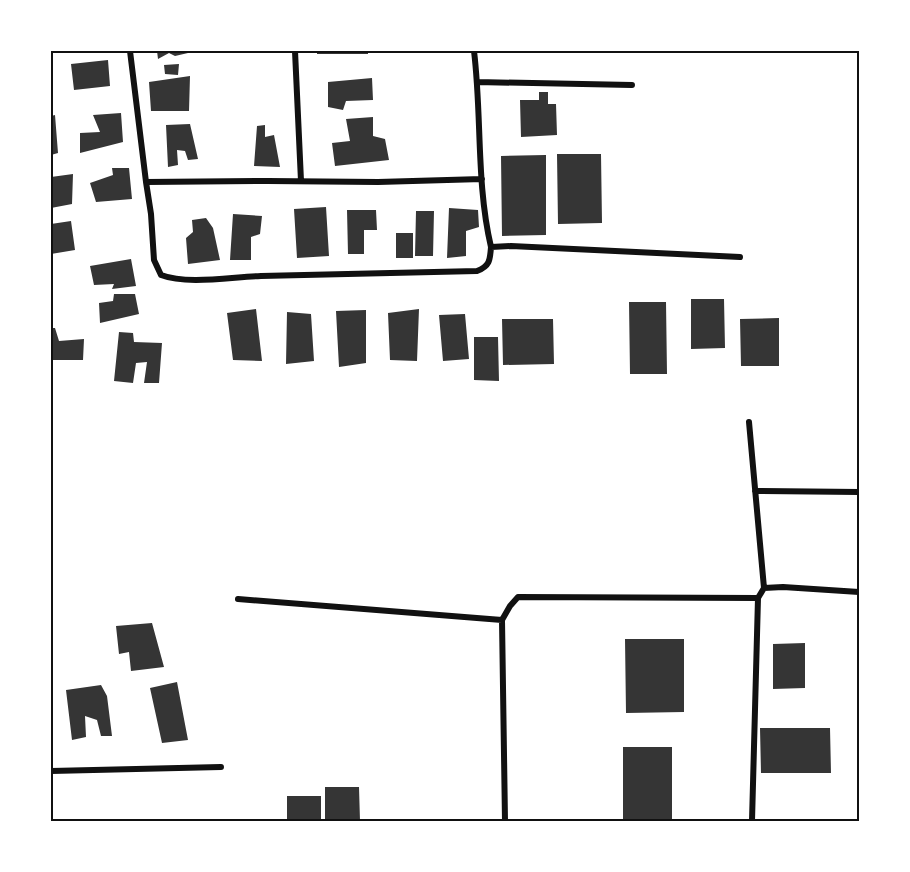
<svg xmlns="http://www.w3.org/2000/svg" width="910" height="872" viewBox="0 0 910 872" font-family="'Titillium Web',sans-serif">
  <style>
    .building { fill: #353535 }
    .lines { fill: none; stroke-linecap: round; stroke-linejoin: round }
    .minor { stroke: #111; stroke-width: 6 }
    .neatline { fill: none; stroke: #111; stroke-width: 2 }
  </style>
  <rect width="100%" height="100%" fill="#fff"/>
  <path class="building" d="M157,51H187L188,53L175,56L169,53L158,59Z
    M317,51H368V54H317Z
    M108,60L110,86L74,90L71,64Z
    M179,64L178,75L165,74L164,65Z
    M190,76L189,111H151L149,82Z
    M372,78L373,100L346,101L343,110L328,107V82Z
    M539,92H548V104H556L557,135L521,137L520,100H539Z
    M121,113L123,142L80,153V133L100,132L93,115Z
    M55,115L58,153L51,155V116Z
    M373,117V136L385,139L389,160L335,166L332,143L350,141L346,119Z
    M190,124L198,159L188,160L185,151L177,150L178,165L168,167L166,125Z
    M265,125V137L274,135L280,167L254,166L257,126Z
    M557,154H601L602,223L558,224Z
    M546,155V235L502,236L501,156Z
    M112,168H129L132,199L96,202L90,183L113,175Z
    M73,174L72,204L51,208V177Z
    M326,207L329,256L297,258L294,209Z
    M449,208L478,210L479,227L466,231V256L447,258Z
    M347,210H376L377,230H364V254H348Z
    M416,211H434L433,256H415Z
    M233,214L262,216L260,234L251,237V260H230Z
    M206,218L213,228L220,260L188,264L186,238L193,232L192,220Z
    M71,221L75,250L51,254V224Z
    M396,233H413V258H396Z
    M131,259L136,286L112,289L114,284L94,285L90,266Z
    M114,294H135L139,314L100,323L99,303L113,301Z
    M691,299H724L725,348L691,349Z
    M629,302H666L667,374H630Z
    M256,309L262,361L233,360L227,313Z
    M419,309L417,361L390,360L388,313Z
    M366,310V363L339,367L336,311Z
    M287,312L311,314L314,361L286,364Z
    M465,314L469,359L443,361L439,315Z
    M779,318V366H741L740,319Z
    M502,319H553L554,364L503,365Z
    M51,328H55L59,341L84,339L83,360H51Z
    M119,332L133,333L134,342L162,343L159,383H144L147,362L136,363L133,383L114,381Z
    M474,337H498L499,381L474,380Z
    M152,623L164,667L131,671L129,652L119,654L116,626Z
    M625,639H684V712L626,713Z
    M805,643V688L773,689V644Z
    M177,682L188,740L162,743L150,688Z
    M101,685L107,696L112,736H101L97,720L85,716L86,737L72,740L66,690Z
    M760,728H830L831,773H761Z
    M623,747H672V821H623Z
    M325,787H359L360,821H325Z
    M287,796H321V821H287Z"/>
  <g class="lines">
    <path class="minor" d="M130,51L146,182L268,181L378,182L482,179
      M295,51L301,181
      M474,51C482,116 476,183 491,247L511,246L740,257
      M477,82L632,85
      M146,182L151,214L154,260L161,275C187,285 231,277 261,276C333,274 405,273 477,271C490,266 490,260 491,247
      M749,422L764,588L758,598L752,821
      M755,491L859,492
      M764,588L783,587L859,592
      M238,599L502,620
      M51,771L221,767
      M505,821L502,620L510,606L518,597L758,598"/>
  </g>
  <rect width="910" height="872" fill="none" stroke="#ffffff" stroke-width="105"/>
  <rect x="52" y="52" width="806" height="768" class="neatline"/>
</svg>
